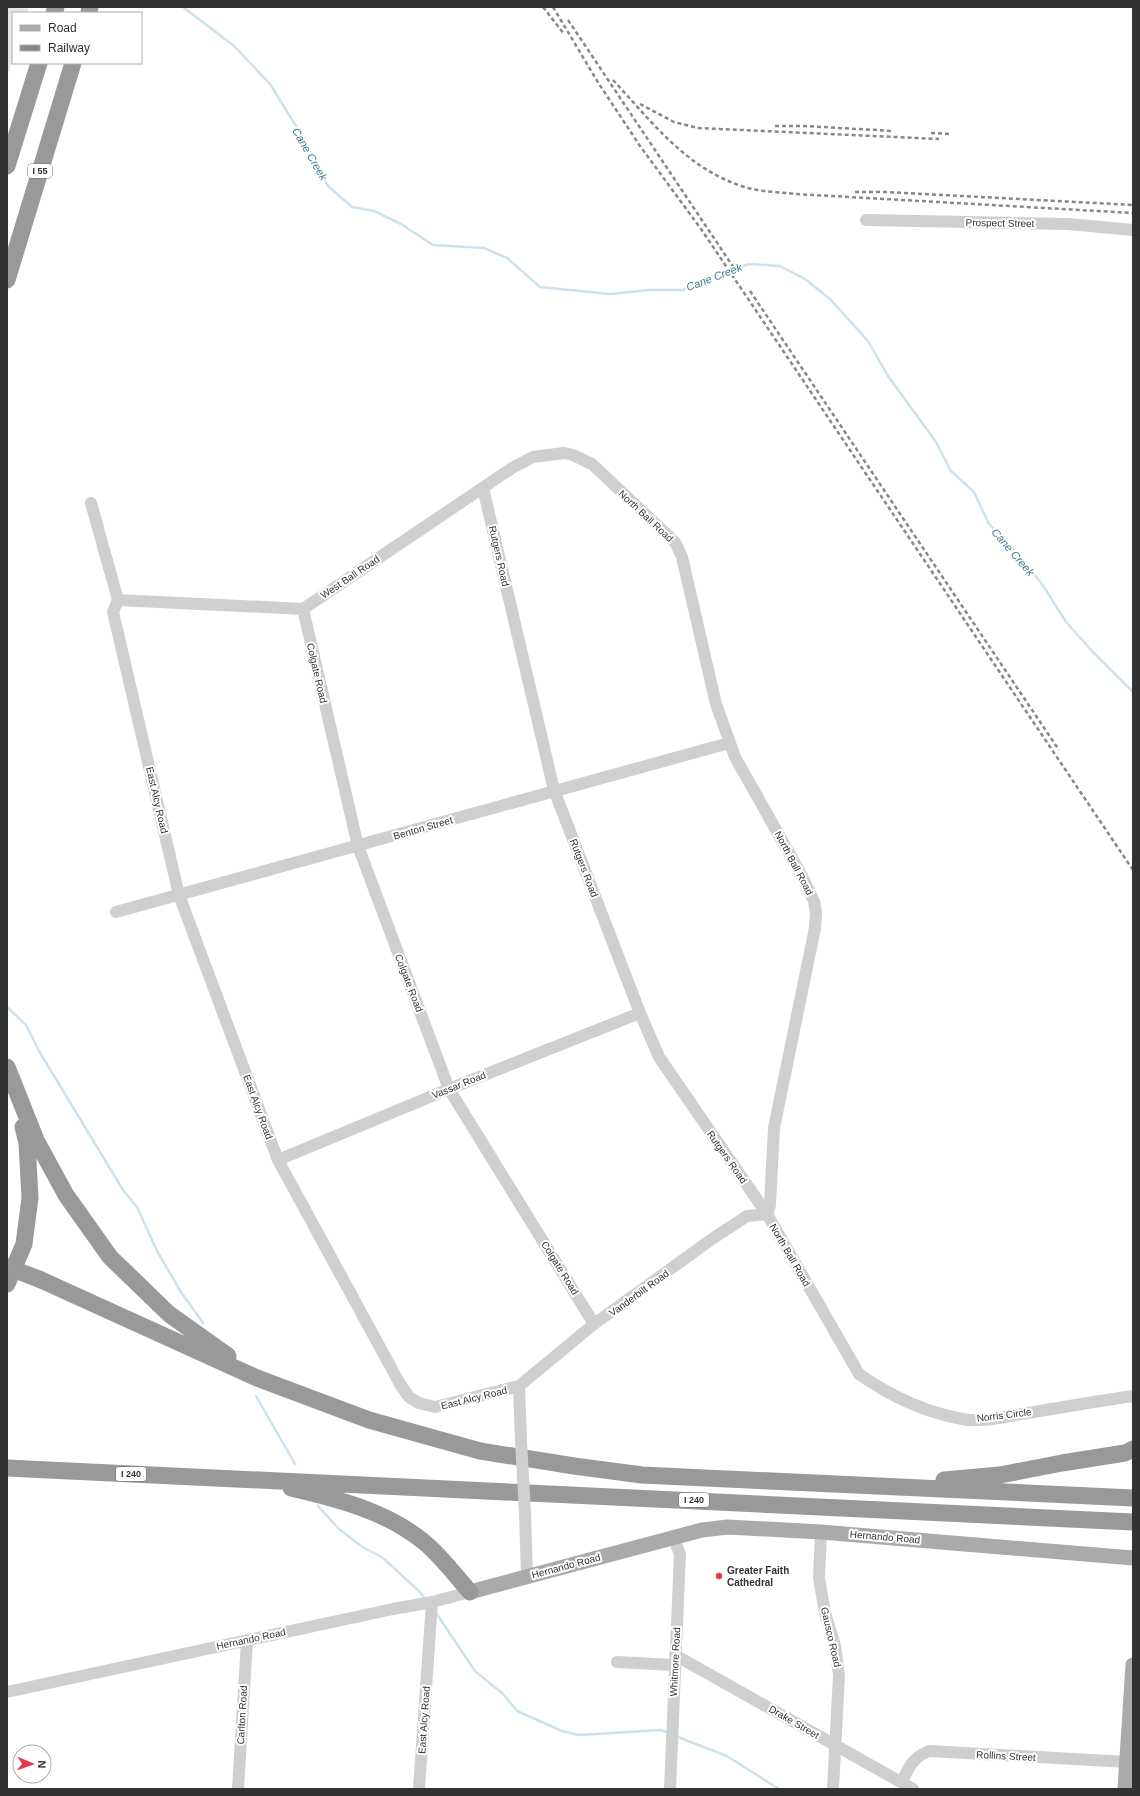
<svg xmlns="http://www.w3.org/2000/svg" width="1140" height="1796" viewBox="0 0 1140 1796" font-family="Arial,sans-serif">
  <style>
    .forest { fill: url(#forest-firs) }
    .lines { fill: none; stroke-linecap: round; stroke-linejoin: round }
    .stream { stroke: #cee2ed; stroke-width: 2.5 }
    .minor { stroke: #cfcfcf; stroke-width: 12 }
    .major { stroke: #aaa; stroke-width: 15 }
    .highway { stroke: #999; stroke-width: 17 }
    .rail { stroke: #878787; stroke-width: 2.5; stroke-dasharray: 4 3; stroke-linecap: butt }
    .minor-bridge { stroke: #cfcfcf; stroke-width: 12 }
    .highway-bridge { stroke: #999; stroke-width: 17 }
    .poi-dot { fill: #e23a4c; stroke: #fff; stroke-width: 1.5 }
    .labels { text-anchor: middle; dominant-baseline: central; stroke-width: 4; stroke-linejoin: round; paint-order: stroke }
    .shield { fill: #fff; stroke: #707070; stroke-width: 1 }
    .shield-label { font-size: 9px; font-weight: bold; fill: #323232 }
    .street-label { font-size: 10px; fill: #323232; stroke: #fff }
    .poi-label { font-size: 10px; font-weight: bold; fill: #323232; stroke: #fff; text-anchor: start }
    .water-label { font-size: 11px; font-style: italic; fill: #407693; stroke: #fff }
  </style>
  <defs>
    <pattern id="forest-firs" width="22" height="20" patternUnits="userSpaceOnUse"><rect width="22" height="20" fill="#e5ebde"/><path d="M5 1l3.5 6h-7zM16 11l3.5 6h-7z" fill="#c5cabf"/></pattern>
  </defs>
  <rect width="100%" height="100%" fill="#fff"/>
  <path class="forest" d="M7,7H29L27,13H13V58L7,77Z"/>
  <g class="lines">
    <path class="stream" d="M183,7L234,46L270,84L304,139L328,186L352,207L374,211L401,224L433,245L484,248L507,258L540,287L610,294L650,290H683L703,279L749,264L780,266L805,279L830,299L868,341L888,376L936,442L951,471L974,492L989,524L1024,561L1044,587L1066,622L1093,652L1133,692
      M7,1007L26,1025L39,1051L123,1190L137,1207L157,1251L181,1292L203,1323
      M256,1396L295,1464
      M318,1506L339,1529L361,1546L383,1558L420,1592L426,1600
      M436,1613L475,1671L503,1694L517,1711L562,1731L579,1735L661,1730L669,1733
      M675,1736L727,1756L779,1789"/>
    <path class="minor" d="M866,220L1068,224L1133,230
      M483,488L554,790L640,1013L659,1057L767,1214
      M91,503L118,600L113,612L179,895L278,1160L400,1384L409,1397L419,1403L435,1407L519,1386L594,1324L712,1239L747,1216L767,1214
      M118,600L303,609L512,468L533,457L564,453L573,455L592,464L675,542L682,557L716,704L735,757L802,876L814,901L816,913L815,928L774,1128L770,1205L767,1214L859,1374C890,1396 925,1412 962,1419C983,1423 1007,1416 1028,1413C1063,1407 1098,1401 1133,1396
      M303,609L358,846L449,1089L594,1324
      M116,912L729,743
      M278,1160L449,1089L640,1013
      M519,1386L521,1441
      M525,1513L527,1576
      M821,1532L819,1578L825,1613L835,1646L839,1675L833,1789
      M675,1655L913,1789
      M617,1662L674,1665
      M7,1692L393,1609L432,1602L470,1592
      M902,1782C909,1767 912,1758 929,1751L1127,1762
      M238,1789L247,1640
      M419,1789L432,1602
      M670,1789L680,1554L673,1537"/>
    <path class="major" d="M470,1592L702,1530L728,1527L821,1532L1133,1558
      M1125,1789L1133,1665"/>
    <path class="highway" d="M54,13L56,7
      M89,13L90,7
      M7,166L39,63
      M7,280L73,63
      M7,1067L36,1140L66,1195L110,1257L169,1314L228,1356
      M39,1279L257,1378L369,1420L480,1451L574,1466L642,1475L1133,1498
      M7,1284L24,1244L30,1198L27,1143L23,1127
      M7,1468L1133,1522
      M944,1480L1000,1475L1062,1463L1125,1453L1133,1449
      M291,1488C338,1499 386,1511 424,1542C441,1556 455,1575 470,1592"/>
    <path class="rail" d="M543,7L564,34
      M553,7L599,84L640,146L701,229L1133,870
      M568,20L734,268
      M613,80C653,123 688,171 748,188C763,192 780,192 796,194L1133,213
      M640,104L674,122L698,128L939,139
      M775,126H804L893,131
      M931,133L951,134
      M855,192H886L1133,205
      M750,291L1059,750"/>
    <path class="minor-bridge" d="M521,1441L525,1513"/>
    <path class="highway-bridge" d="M7,1267L39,1279"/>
  </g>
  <circle class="poi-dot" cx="719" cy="1576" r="4"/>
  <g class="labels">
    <g class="shield">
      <rect x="28" y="164" width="24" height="14" rx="3"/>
      <rect x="116" y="1467" width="30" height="14" rx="3"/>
      <rect x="679" y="1493" width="30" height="14" rx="3"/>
    </g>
    <g class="shield-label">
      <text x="40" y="171">I 55</text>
      <text x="131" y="1474">I 240</text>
      <text x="694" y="1500">I 240</text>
    </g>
    <g class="street-label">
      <text transform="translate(1000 223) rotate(1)">Prospect Street</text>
      <text transform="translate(646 516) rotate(43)">North Ball Road</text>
      <text transform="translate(499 556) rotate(77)">Rutgers Road</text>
      <text transform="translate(350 577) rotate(-34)">West Ball Road</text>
      <text transform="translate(317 673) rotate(77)">Colgate Road</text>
      <text transform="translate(157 800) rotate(77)">East Alcy Road</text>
      <text transform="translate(423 828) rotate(-16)">Benton Street</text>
      <text transform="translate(794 863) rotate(62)">North Ball Road</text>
      <text transform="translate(584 868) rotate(69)">Rutgers Road</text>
      <text transform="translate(409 983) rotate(69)">Colgate Road</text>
      <text transform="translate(459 1085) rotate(-22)">Vassar Road</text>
      <text transform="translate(258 1107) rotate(70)">East Alcy Road</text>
      <text transform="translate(727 1157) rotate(55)">Rutgers Road</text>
      <text transform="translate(790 1255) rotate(60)">North Ball Road</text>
      <text transform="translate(560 1268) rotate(58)">Colgate Road</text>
      <text transform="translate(639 1293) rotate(-36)">Vanderbilt Road</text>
      <text transform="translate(474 1398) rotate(-14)">East Alcy Road</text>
      <text transform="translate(1004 1415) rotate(-7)">Norris Circle</text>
      <text transform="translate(885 1537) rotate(5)">Hernando Road</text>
      <text transform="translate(566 1566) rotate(-15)">Hernando Road</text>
      <text transform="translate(831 1637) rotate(77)">Gausco Road</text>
      <text transform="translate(251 1639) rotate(-12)">Hernando Road</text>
      <text transform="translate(675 1662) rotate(-87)">Whitmore Road</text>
      <text transform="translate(242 1715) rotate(-87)">Carlton Road</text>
      <text transform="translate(424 1720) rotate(-86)">East Alcy Road</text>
      <text transform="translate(794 1722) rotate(30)">Drake Street</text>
      <text transform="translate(1006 1756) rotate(3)">Rollins Street</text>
    </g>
    <g class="poi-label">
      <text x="727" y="1570">Greater Faith<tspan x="727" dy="12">Cathedral</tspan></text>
    </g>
    <g class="water-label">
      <text transform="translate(310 154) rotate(60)">Cane Creek</text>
      <text transform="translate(714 277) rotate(-21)">Cane Creek</text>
      <text transform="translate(1013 552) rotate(49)">Cane Creek</text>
    </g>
  </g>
  <rect width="1140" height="1796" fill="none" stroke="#323232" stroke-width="16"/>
  <rect x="12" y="12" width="130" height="52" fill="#ffffff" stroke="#adadad"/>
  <rect x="20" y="25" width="20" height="6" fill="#aaaaaa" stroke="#adadad"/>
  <text x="48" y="32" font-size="12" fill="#323232">Road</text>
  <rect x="20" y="45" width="20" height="6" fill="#878787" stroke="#adadad"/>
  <text x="48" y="52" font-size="12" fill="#323232">Railway</text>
  <g transform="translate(32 1764) rotate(92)"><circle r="19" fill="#ffffff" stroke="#adadad"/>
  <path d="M0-3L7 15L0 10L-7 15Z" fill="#e23a4c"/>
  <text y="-6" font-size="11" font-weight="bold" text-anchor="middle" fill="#323232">N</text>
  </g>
</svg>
